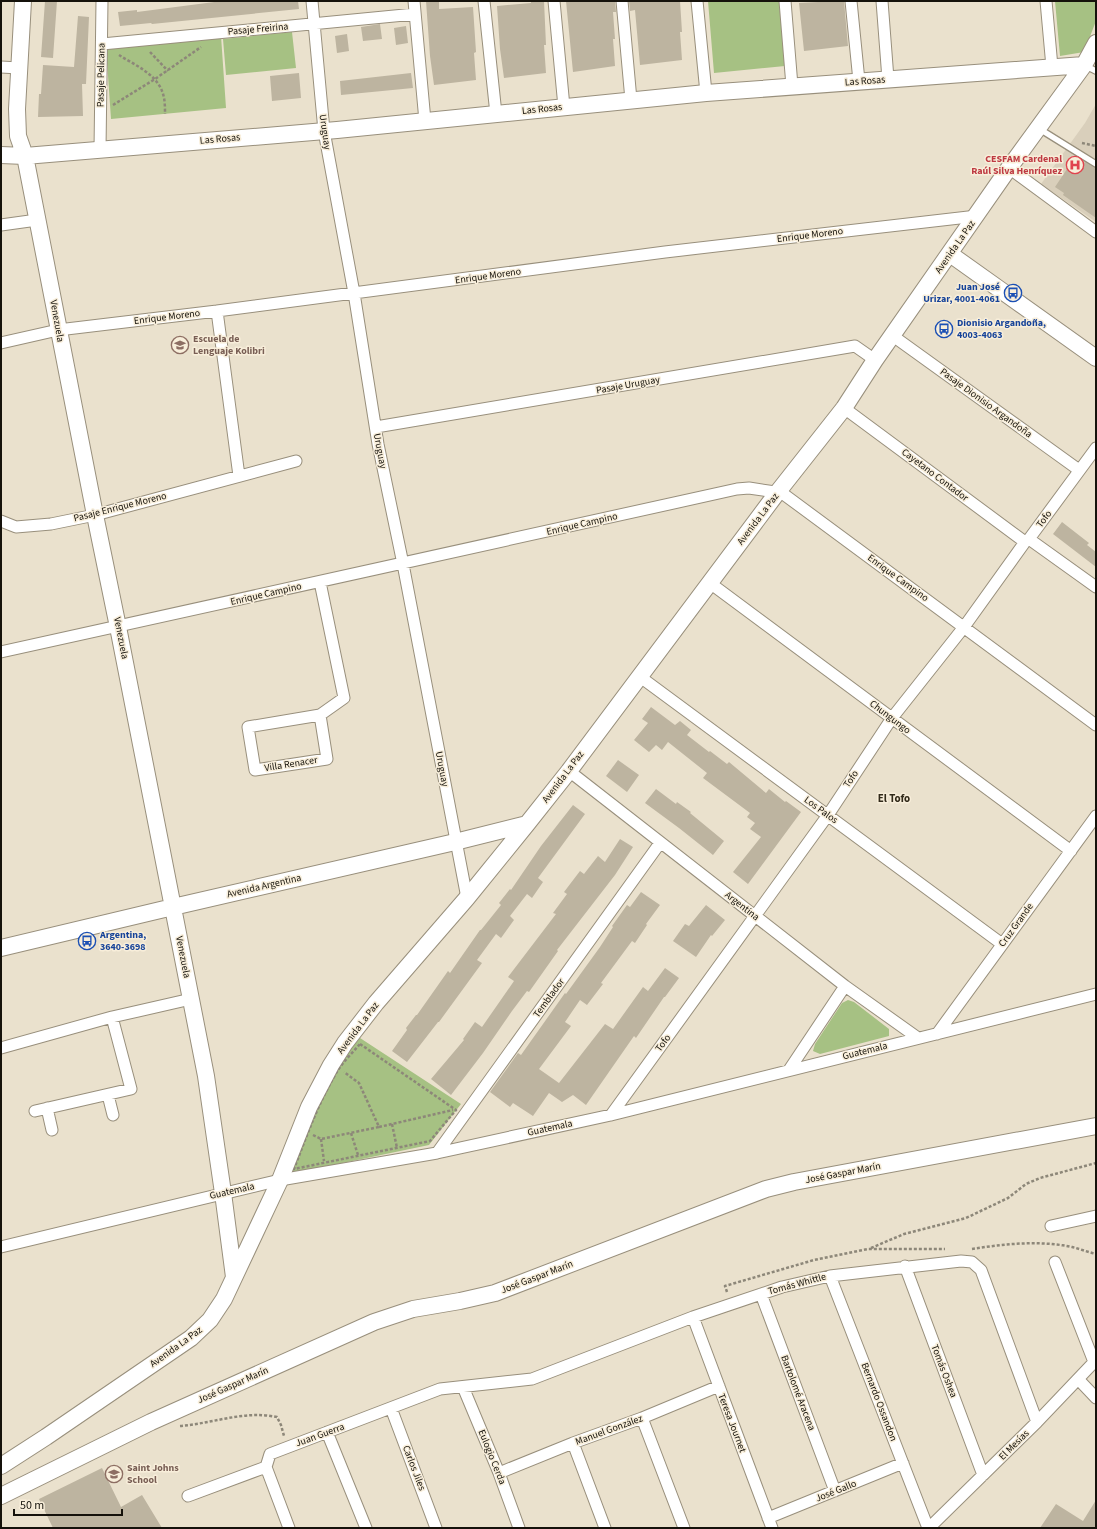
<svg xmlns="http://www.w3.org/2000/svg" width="1097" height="1529" viewBox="0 0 1097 1529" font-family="'Source Sans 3',sans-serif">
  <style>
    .medical { fill: #d9cfbb }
    .green { fill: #a6c183 }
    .building { fill: #bdb4a0 }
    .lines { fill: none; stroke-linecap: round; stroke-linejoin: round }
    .lane-casing { stroke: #988f7c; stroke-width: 8 }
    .street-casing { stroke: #988f7c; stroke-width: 13 }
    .secondary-casing { stroke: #988f7c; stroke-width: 18 }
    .path { stroke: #8d8779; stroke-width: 2.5; stroke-dasharray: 3 2; stroke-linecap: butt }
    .lane { stroke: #fff; stroke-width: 5.5 }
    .street { stroke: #fff; stroke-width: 11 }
    .secondary { stroke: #fff; stroke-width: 16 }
    .labels { text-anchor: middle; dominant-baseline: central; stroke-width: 3; stroke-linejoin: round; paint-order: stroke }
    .street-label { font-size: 10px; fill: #15120b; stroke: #f8eeda }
    .health-label { font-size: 10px; font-weight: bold; fill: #be3a42; stroke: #f8eeda; text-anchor: end }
    .transit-label { font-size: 10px; font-weight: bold; fill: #164399; stroke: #f8eeda; text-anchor: start }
    .education-label { font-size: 10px; font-weight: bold; fill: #785e54; stroke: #f8eeda; text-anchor: start }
    .neighbourhood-label { font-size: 11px; font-weight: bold; fill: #312a1a; stroke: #f8eeda }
  </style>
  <rect width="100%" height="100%" fill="#eae1cd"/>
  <path class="medical" d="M1096,104V222L1041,184L1085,123Z"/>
  <path class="green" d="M708,1H779L785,66L714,73Z
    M1055,1H1096V21L1084,52L1060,56Z
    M292,32L296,68L226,75L223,39Z
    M221,36L226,108L111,119L106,47Z
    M848,1000L854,1002L889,1029V1036L820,1054L813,1051L815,1044L842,1003Z
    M360,1038L461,1104L429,1145L290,1174L327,1083L337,1064Z"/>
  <path class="building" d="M45,1H57L53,58L41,57Z
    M222,1H298L299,9L152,24L151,23L120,26L118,12L137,10V12Z
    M426,1H439V9L473,7L476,52L474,53L476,80L434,85L430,56Z
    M531,1H544L546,45H544L546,73L504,78L500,49L497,6L531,3Z
    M566,1H615L616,12H613L615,39H613L615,66L573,72Z
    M629,1H680L682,32H680L682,60L640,65L635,10L630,11Z
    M837,1H844L848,46L804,51L799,3Z
    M78,16L89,17L86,84H82L83,116L38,117L39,94H41L43,65L74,67Z
    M380,24L382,39L363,41L361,27Z
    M406,26L408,43L396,45L394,28Z
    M347,34L349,51L337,53L335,36Z
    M299,73L301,98L272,101L270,76Z
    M411,73L413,88L341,95L340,81Z
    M1085,162L1096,169V218L1063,195L1064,193L1055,187L1071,163L1080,169Z
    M1062,522L1089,543L1087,545L1096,552V567L1053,534Z
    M651,707L675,725L680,721L691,730L687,735L709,752L710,751L727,764L729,762L766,793L769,789L785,802L786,801L801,812L748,884L733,872L761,837L750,829L755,823L747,817L750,813L703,778L707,773L668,742L662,750L656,745L649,752L634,740L648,723L642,719Z
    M618,760L639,775L627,792L606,776Z
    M656,789L676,804L677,802L691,812L690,813L724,841L713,855L679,828L645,803Z
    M573,805L585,814L538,878L543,882L532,898L527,894L510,916L514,920L501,938L496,934L477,960L482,963L439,1022H438L407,1062L392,1051L407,1030L406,1028L416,1015H417L448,971L450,973L480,930H481L501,905L499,903L510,889L511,890L541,846Z
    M620,839L633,847L615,875L557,950L558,951L529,992L527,991L512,1011L483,1053L451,1095L431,1079L464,1040L463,1039L475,1022L482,1027L514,981L508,977L556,914L553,913L567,894L564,892L580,871L584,874L598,856L605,862Z
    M641,892L660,905L646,924L647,925L635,943L632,941L601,983L603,984L587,1005L580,1000L565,1022L571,1026L539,1069L559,1083L605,1024L613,1029L643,987L648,991L665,968L679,978L665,997H664L636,1038L634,1036L586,1105L573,1095L562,1102L549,1093L533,1116L513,1103L510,1107L490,1092L518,1053L521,1055L565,993L566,994L600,947L613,927L612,926L627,905L630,907Z
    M706,905L725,920L712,936L711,935L696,957L673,941L685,924L689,926Z
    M102,1468L121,1507L142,1495L162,1528H53L39,1499Z
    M1096,1500V1528H1040L1056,1504L1083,1521Z"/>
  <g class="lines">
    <defs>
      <path id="lane" d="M1086,66L1096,71
        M1038,128L1096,164"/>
      <path id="street" d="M312,1L324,131L354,293L378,444L403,564L467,898
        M414,1L425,121
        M484,1L496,114
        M554,1L564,107
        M622,1L631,100
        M697,1L706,93
        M785,1L792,86
        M851,1L859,81
        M882,1L888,79
        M1046,1L1052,67
        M102,44L415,14
        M1,67L19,68
        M100,149L102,1
        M1009,168L1096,232
        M1,225L37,220
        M217,311L239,476
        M893,336L1079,470
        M1,343L58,330L217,311L665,252L977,216
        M844,408L1025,542
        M376,427L855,346L875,360
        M1,521L16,527L51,524L95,515L296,461
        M1029,539L1096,587
        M320,582L344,698L320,715L248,727L255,770L327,759L320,715
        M710,583L1071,851
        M1,652L737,489L749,488L782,493L1096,725
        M639,676L1002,944
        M569,771L845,986L918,1038
        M937,1034L1096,816
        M1,1048L112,1017L191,999
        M789,1070L845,986
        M108,1095L113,1115
        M47,1108L52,1130
        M35,1111L131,1089L112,1017
        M611,1115L828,815L892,718L964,627L1025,542L1029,539L1096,448
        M437,1153L660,843
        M1051,1226L1096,1216
        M1,1247L280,1180L437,1153L611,1115L1096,994
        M1055,1262L1094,1362
        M905,1266L983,1475
        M830,1276L928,1528
        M761,1294L835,1491
        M693,1317L772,1528
        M1078,1379L1096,1398
        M463,1387L499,1473L519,1528
        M391,1408L436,1528
        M642,1418L684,1528
        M327,1432L366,1528
        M573,1443L605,1528
        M266,1467L289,1528
        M499,1473L573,1443L642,1418L719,1386
        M188,1496L266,1467L270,1454L440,1389L532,1379L693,1317L782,1287L830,1276L961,1261L972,1262L981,1270L1037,1422
        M768,1518L903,1463
        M929,1528L1037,1422L1096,1360"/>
      <path id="secondary" d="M23,1L17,109L18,136L25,156L95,515L118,627L206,1076L223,1193L234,1277
        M1,155L25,156L337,130L706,93L1084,65
        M950,254L1096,358
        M1,948L173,907L455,842L527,824
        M1,1466L46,1437L191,1338L210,1320L224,1299L280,1180L309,1107L331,1065L345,1043L376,1003L467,898L527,824L569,771L777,493L844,408L875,360L1009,168L1084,65L1096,43
        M1,1496L151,1422L374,1322L413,1309L460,1301L495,1293L766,1189L794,1182L1096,1126"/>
    </defs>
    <use href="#lane" class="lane-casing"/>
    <use href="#street" class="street-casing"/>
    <use href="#secondary" class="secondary-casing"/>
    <path class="path" d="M150,52L168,71
      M119,55C136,66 160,75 164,98C165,103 165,109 165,114
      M113,105L155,79L201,47
      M1082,143L1096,146
      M360,1044L456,1110L430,1141L294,1169C307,1135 319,1101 338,1070C344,1061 353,1052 360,1044Z
      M392,1124L397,1148
      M379,1127L453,1110
      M351,1133L358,1155
      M313,1135L321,1139L379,1127L359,1083L344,1072
      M321,1139L324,1161
      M871,1248L904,1234L966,1218L1008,1198L1026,1184L1040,1178L1096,1163
      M972,1249C1004,1244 1039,1240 1072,1247C1080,1249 1088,1252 1096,1254
      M727,1292L725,1286L814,1260L868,1249H945
      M180,1426C206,1424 232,1415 258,1415C264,1415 271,1416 277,1417L281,1425L284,1436"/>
    <use href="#lane" class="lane"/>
    <use href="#street" class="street"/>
    <use href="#secondary" class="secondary"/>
  </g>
  <defs>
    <symbol id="hospital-ring" viewBox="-11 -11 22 22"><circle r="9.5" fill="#f8eeda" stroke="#e0444e" stroke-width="1.5"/><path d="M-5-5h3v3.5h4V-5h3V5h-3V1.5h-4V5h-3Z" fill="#e0444e"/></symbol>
    <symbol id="bus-ring" viewBox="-11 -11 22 22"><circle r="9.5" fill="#f8eeda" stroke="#1a4fb4" stroke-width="1.5"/><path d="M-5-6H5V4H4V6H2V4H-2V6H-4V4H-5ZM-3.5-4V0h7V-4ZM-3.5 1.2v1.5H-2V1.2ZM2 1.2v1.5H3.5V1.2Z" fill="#1a4fb4"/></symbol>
    <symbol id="school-ring" viewBox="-11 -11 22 22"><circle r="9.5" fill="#f8eeda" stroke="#8d6e63" stroke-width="1.5"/><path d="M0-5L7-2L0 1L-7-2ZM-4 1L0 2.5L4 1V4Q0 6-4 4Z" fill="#8d6e63"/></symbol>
  </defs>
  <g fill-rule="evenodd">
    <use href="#hospital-ring" x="1065" y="155" width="20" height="20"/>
    <use href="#bus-ring" x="1003" y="283" width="20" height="20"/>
    <use href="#bus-ring" x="934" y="319" width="20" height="20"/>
    <use href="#school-ring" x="170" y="335" width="20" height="20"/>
    <use href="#bus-ring" x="77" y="931" width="20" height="20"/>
    <use href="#school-ring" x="104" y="1464" width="20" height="20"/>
  </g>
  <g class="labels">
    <g class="street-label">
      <text transform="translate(258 29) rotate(-5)">Pasaje Freirina</text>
      <text transform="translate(101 75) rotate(-89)">Pasaje Pelicana</text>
      <text transform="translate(865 81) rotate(-4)">Las Rosas</text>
      <text transform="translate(542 109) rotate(-6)">Las Rosas</text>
      <text transform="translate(325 132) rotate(82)">Uruguay</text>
      <text transform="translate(220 139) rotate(-5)">Las Rosas</text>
      <text transform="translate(810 235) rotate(-7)">Enrique Moreno</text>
      <text transform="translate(955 247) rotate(-55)">Avenida La Paz</text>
      <text transform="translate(488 276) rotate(-8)">Enrique Moreno</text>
      <text transform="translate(167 317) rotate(-7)">Enrique Moreno</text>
      <text transform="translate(57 321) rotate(80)">Venezuela</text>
      <text transform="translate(628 385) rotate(-10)">Pasaje Uruguay</text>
      <text transform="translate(986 403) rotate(36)">Pasaje Dionisio Argandoña</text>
      <text transform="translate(380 451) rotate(79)">Uruguay</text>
      <text transform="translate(935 475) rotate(37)">Cayetano Contador</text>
      <text transform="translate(120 507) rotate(-14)">Pasaje Enrique Moreno</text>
      <text transform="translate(758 519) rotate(-53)">Avenida La Paz</text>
      <text transform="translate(1044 519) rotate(-54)">Tofo</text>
      <text transform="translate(582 524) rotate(-13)">Enrique Campino</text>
      <text transform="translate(898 578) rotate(36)">Enrique Campino</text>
      <text transform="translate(266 594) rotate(-13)">Enrique Campino</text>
      <text transform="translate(121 638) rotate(79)">Venezuela</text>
      <text transform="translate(890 717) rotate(37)">Chungungo</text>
      <text transform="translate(291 764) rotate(-9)">Villa Renacer</text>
      <text transform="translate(442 769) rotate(79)">Uruguay</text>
      <text transform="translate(563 777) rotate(-53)">Avenida La Paz</text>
      <text transform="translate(851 779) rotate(-56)">Tofo</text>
      <text transform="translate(821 810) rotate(36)">Los Palos</text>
      <text transform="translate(264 886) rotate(-13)">Avenida Argentina</text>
      <text transform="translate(742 906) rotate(38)">Argentina</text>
      <text transform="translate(1016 925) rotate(-54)">Cruz Grande</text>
      <text transform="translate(183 957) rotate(79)">Venezuela</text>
      <text transform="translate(549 998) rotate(-54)">Temblador</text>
      <text transform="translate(358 1028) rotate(-53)">Avenida La Paz</text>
      <text transform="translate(663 1043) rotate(-54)">Tofo</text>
      <text transform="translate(865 1051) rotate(-14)">Guatemala</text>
      <text transform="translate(550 1128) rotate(-12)">Guatemala</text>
      <text transform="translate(843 1173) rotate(-11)">José Gaspar Marín</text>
      <text transform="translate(232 1191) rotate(-13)">Guatemala</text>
      <text transform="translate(537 1277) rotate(-21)">José Gaspar Marín</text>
      <text transform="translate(797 1284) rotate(-15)">Tomás Whittle</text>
      <text transform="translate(176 1347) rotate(-36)">Avenida La Paz</text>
      <text transform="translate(944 1371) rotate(69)">Tomás Oshea</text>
      <text transform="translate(233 1385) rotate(-24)">José Gaspar Marín</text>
      <text transform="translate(798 1393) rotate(69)">Bartolomé Aracena</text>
      <text transform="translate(879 1402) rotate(69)">Bernardo Ossandon</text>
      <text transform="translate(732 1423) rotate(69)">Teresa Journet</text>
      <text transform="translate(609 1430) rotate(-20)">Manuel González</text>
      <text transform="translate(320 1435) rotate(-20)">Juan Guerra</text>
      <text transform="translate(1014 1445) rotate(-45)">El Mesías</text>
      <text transform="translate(492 1457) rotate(68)">Eulogio Cerda</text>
      <text transform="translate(414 1468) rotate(69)">Carlos Jiles</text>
      <text transform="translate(836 1491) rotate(-22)">José Gallo</text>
    </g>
    <g class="health-label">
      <text x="1062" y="159">CESFAM Cardenal<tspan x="1062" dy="12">Raúl Silva Henríquez</tspan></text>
    </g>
    <g class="transit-label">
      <text x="1000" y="287" text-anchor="end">Juan José<tspan x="1000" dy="12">Urizar, 4001-4061</tspan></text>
      <text x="957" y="323">Dionisio Argandoña,<tspan x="957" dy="12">4003-4063</tspan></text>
      <text x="100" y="935">Argentina,<tspan x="100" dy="12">3640-3698</tspan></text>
    </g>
    <g class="education-label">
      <text x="193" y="339">Escuela de<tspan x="193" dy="12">Lenguaje Kolibri</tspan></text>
      <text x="127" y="1468">Saint Johns<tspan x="127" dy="12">School</tspan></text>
    </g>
    <g class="neighbourhood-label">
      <text x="894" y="798">El Tofo</text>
    </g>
  </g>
  <rect width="1097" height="1529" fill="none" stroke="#15120b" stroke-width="4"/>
  <path d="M14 1509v6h108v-6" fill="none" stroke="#15120b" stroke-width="2"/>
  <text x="20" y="1509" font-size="12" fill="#15120b" stroke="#f8eeda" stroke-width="3" paint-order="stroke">50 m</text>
</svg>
